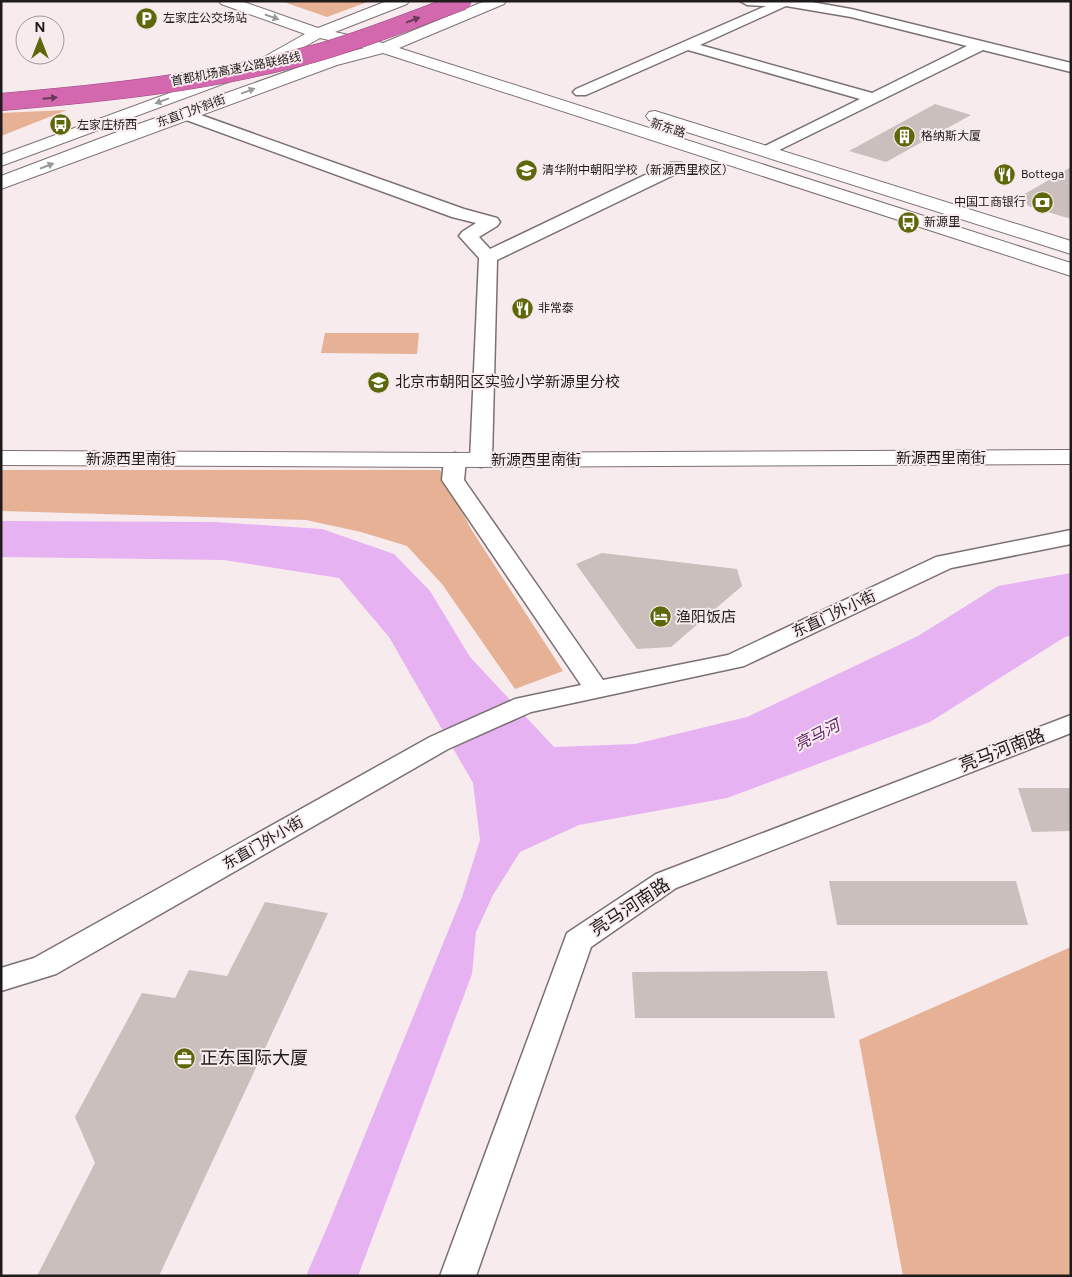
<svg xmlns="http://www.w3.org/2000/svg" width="1072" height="1277" viewBox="0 0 1072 1277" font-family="Figtree,'Noto Sans SC',sans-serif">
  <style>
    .green { fill: #e6b195 }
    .water { fill: #e6b2f2 }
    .building { fill: #cbbfbd }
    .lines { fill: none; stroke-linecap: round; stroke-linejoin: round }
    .street-casing { stroke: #7b7072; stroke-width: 3 }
    .secondary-casing { stroke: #7b7072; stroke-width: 2 }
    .street { fill: #fff; fill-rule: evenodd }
    .secondary { fill: #fff; fill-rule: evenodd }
    .highway-bridge-casing { stroke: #954d7b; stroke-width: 18; stroke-linecap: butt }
    .highway-bridge { stroke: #d468af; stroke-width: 17 }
    .oneway { fill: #9a9898 }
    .oneway2 { fill: #673a56 }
    .labels { text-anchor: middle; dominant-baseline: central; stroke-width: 4; stroke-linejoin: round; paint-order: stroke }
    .far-poi-label { font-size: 12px; fill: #1f1b1b; stroke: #f8ebee; text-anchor: start }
    .far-street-label { font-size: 12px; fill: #1f1b1b; stroke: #f8ebee }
    .poi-label { font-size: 15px; fill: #1f1b1b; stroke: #f8ebee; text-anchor: start }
    .street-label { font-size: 15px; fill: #1f1b1b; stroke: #f8ebee }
    .water-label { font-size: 16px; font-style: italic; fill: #5f226c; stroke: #f8ebee }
    .near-street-label { font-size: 18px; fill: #1f1b1b; stroke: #f8ebee }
    .near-poi-label { font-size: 18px; fill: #1f1b1b; stroke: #f8ebee; text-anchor: start }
  </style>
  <rect width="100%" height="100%" fill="#f8ebee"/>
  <path class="green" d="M281,1H370L327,17Z
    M67,110L1,136V113Z
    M325,333H419L417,354L321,353Z
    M1,470H440L471,529L563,671L515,689L442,584L407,546L361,532L306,520L1,511Z
    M1071,947V1276H903L859,1040Z"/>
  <path class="water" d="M1,521L215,522L322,529L394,554L430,591L470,657L554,747L635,744L747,717L918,636L998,586L1071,573V636L1065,637L930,722L727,798L579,825L520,852L493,895L476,932L472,974L358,1276H306L329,1223L462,897L480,840L473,783L389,637L339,578L224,560L1,557Z"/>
  <path class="building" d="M935,104L971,115L886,162L849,151Z
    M1071,167V219L1028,206L1023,195Z
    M602,553L737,569L742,586L671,647L637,649L576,564Z
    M1018,788H1071V831L1032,832Z
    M829,881H1016L1028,925H837Z
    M265,902L328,913L159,1276H37L95,1163L75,1117L142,993L175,998L189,970L227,976Z
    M827,971L835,1018H635L632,972Z"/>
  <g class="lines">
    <defs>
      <path id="street" d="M740,1H806L851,9L1071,63V72L983,50L767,156L761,154L759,151L761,148L860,99L688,50L586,95H576L573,92L576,89L766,6L747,5ZM786,6L851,17L967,46L872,93L700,45Z
        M184,109L464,209L497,218L500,222L497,226L479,237L490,249L670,163H682L684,167L682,171L497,260L492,460L489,465L481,467L473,465L470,460L479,258L459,236L462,232L476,223L452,217L178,117L176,114L178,111Z
        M455,453L463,455L466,460L464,480L603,680L728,655L936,557L1071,530V544L951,568L744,666L531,712L448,749L56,974L1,991V968L34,958L430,737L515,699L581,685L442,480L444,460L447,455Z
        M1071,715V733L676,888L591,947L476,1276H440L567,933L656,874Z"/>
      <path id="secondary" d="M219,1H241L318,28L387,1H409L407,4L335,32L383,43L485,1H506L504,4L399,48L1071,263V276L383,53L337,65L1,189V176L133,126L325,58L364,48L320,38L269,67L1,166V155L257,61L305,34L221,4Z
        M655,111L1071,241V254L649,120L646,116L649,112Z
        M1071,450V464L455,467L1,465V451L455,453Z"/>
    </defs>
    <use href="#street" class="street-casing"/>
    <use href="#secondary" class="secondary-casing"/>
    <use href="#street" class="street"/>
    <use href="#secondary" class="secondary"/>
    <defs>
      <path id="highway-bridge" d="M1,102C107,93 214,82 316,53C366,39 414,19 463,1"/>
    </defs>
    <use href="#highway-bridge" class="highway-bridge-casing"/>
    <use href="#highway-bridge" class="highway-bridge"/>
  </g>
  <defs><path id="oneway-solid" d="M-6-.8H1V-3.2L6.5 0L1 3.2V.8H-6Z" transform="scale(1.25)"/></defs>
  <g class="oneway">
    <use href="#oneway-solid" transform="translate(272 17) rotate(19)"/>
    <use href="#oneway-solid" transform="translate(248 91) rotate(-20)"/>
    <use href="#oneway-solid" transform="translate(162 101) rotate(160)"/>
    <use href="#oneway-solid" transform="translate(47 166) rotate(-21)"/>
  </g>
  <g class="oneway2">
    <use href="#oneway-solid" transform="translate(413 20) rotate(-21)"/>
    <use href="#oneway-solid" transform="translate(50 98) rotate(-5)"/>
  </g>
  <defs>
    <symbol id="parking-disc" viewBox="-11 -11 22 22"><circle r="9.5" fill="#5e6709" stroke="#f8ebee"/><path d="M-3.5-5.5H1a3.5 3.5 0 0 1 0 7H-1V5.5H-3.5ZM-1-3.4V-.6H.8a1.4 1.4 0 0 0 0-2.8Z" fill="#fff"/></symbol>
    <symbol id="bus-disc" viewBox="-11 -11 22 22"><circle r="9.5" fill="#5e6709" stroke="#f8ebee"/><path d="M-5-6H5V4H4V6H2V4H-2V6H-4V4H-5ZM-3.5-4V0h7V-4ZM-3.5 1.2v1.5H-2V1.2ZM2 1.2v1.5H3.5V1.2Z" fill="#fff"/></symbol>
    <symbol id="building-disc" viewBox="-11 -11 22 22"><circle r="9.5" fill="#5e6709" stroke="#f8ebee"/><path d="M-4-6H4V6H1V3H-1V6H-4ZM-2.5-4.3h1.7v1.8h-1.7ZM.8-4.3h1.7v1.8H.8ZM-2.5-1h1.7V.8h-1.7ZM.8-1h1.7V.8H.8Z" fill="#fff"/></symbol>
    <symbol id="school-disc" viewBox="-11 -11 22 22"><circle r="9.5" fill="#5e6709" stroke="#f8ebee"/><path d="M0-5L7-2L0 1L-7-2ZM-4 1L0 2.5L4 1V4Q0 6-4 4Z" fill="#fff"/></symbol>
    <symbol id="restaurant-disc" viewBox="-11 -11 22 22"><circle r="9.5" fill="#5e6709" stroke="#f8ebee"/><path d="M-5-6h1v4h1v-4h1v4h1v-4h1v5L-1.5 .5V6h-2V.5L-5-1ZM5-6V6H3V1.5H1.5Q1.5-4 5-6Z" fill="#fff"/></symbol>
    <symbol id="bank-disc" viewBox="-11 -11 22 22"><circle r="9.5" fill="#5e6709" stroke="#f8ebee"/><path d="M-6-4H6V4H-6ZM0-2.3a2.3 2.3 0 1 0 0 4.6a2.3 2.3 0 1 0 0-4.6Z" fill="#fff"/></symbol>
    <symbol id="hotel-disc" viewBox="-11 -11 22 22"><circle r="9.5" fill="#5e6709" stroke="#f8ebee"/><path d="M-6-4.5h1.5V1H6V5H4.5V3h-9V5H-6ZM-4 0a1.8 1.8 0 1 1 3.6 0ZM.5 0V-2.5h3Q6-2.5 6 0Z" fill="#fff"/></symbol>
    <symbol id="office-disc" viewBox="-11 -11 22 22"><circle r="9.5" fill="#5e6709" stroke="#f8ebee"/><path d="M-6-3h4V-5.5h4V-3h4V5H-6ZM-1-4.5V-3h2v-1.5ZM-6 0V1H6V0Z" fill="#fff"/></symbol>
  </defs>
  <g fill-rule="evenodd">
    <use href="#parking-disc" x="134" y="6" width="25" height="25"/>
    <use href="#bus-disc" x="48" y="112" width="25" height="25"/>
    <use href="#building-disc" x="892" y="124" width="25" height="25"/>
    <use href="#school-disc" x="514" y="158" width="25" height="25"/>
    <use href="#restaurant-disc" x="992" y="162" width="25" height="25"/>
    <use href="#bank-disc" x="1030" y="190" width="25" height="25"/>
    <use href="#bus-disc" x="896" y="210" width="25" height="25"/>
    <use href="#restaurant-disc" x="510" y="296" width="25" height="25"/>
    <use href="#school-disc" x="366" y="370" width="25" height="25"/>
    <use href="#hotel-disc" x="648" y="604" width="25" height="25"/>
    <use href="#office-disc" x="172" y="1046" width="25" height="25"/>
  </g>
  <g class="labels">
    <g class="far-poi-label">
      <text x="163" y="18">左家庄公交场站</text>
      <text x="77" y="125">左家庄桥西</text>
      <text x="921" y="136">格纳斯大厦</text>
      <text x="542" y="170">清华附中朝阳学校（新源西里校区）</text>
      <text x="1021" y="174">Bottega</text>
      <text x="1026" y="202" text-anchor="end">中国工商银行</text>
      <text x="924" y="222">新源里</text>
      <text x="538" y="308">非常泰</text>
    </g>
    <g class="far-street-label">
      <text transform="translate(236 69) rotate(-11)">首都机场高速公路联络线</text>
      <text transform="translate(191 111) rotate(-20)">东直门外斜街</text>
      <text transform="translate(668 128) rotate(18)">新东路</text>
    </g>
    <g class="poi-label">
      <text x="395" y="382">北京市朝阳区实验小学新源里分校</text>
      <text x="676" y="617">渔阳饭店</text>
    </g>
    <g class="street-label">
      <text x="941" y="458">新源西里南街</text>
      <text x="131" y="459">新源西里南街</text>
      <text x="536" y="460">新源西里南街</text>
      <text transform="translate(834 614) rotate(-25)">东直门外小街</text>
      <text transform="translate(263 843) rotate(-30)">东直门外小街</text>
    </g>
    <g class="water-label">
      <text transform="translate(817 735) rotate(-27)">亮马河</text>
    </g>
    <g class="near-street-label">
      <text transform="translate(1002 750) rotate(-21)">亮马河南路</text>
      <text transform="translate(630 907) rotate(-33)">亮马河南路</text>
    </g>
    <g class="near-poi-label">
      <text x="200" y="1058">正东国际大厦</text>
    </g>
  </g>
  <rect width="1072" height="1277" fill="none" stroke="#1f1b1b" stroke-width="5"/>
  <g transform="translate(40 40)"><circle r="24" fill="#f8ebee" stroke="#a1989a"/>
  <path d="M0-4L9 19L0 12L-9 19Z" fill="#5e6709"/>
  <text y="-8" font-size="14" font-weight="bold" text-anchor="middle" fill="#1f1b1b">N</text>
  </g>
</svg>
